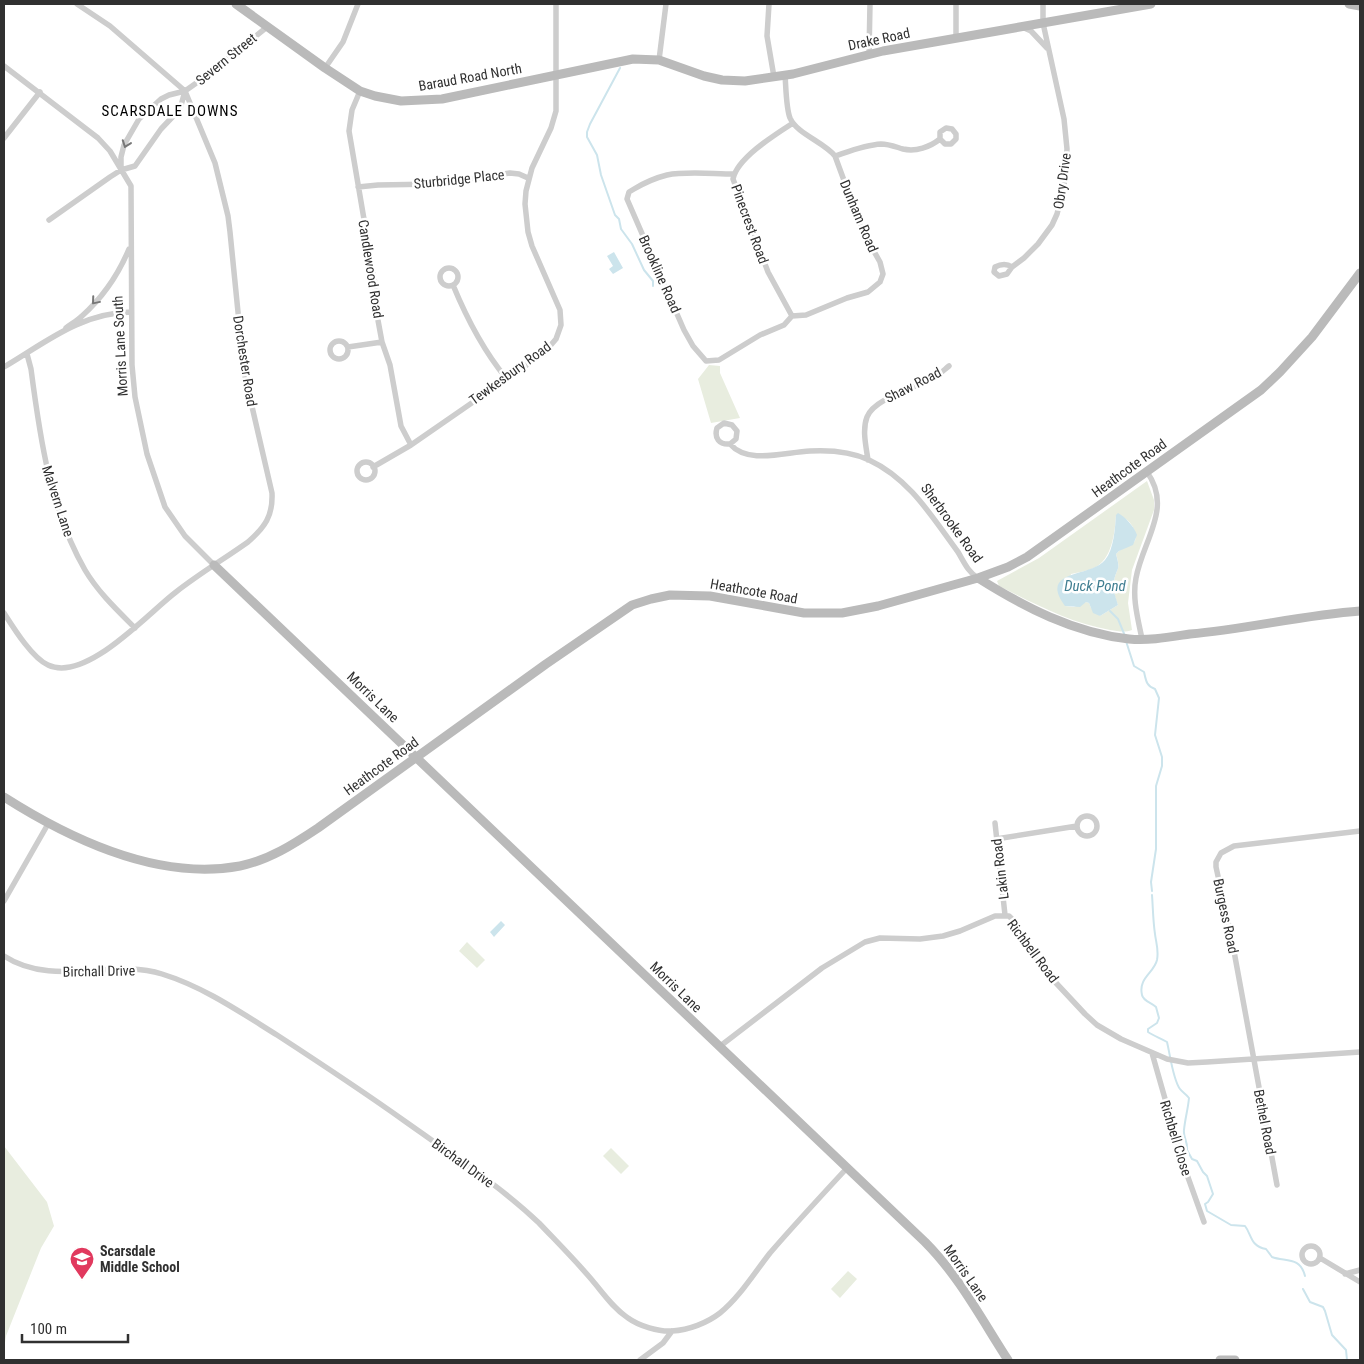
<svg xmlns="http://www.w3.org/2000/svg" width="1364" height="1364" viewBox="0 0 1364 1364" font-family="'Roboto Condensed',sans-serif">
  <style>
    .green { fill: #e8eddf; fill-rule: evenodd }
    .water { fill: #cce4ec }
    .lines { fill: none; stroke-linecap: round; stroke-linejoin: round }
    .stream { stroke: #cce4ec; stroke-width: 2 }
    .street { stroke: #cdcdcd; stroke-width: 5.5 }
    .secondary { stroke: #bababa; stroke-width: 9 }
    .oneway { stroke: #777 }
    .labels { text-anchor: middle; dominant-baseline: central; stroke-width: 5; stroke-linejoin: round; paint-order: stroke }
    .street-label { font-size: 14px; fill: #303030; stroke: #fff }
    .poi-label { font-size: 14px; font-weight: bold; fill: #303030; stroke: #fff; text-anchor: start }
    .neighbourhood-label { font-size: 15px; letter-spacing: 1px; fill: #000; stroke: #fff }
    .water-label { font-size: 15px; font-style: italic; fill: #407e91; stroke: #fff }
  </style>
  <rect width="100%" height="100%" fill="#fff"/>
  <path class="green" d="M709,365L720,366V373L740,418L711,423L698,379Z
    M1147,481L1154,500V510L1132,570L1128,603L1132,630C1124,633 1118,631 1110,630C1070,623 1035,604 999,586L997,581L1039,558ZM1116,515C1128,517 1138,529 1135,541L1119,551L1116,554C1121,571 1117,566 1114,581C1112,589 1115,597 1118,605L1100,616L1091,608L1089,603L1086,602L1074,607L1065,606L1071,574C1079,572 1087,571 1094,568C1112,560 1115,532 1116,515Z
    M467,942L485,960L477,968L459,951Z
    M4,1146L47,1202L54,1226L41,1248L6,1336L4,1349Z
    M611,1148L629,1166L621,1174L603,1156Z
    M848,1271L857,1279L840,1298L831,1289Z"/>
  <path class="water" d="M614,252L623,268L613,274L609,269L613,266L607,256Z
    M1118,513C1125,517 1134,526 1137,535L1133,545L1119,551L1116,554C1121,572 1117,566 1114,581C1112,590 1116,597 1118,605L1100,616L1093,613L1089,603L1086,602L1080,607L1065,606C1038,569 1090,578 1105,560C1114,549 1115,528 1116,515Z
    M501,921L505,925L494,937L490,932Z"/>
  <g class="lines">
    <path class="stream" d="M620,68L590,124L587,132V137L597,155L601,175L615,215L619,219L621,229L632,244L644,270L653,281V286
      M1110,611L1118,619L1125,636
      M1126,641L1134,666L1144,672C1146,680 1146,686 1155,689L1159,698L1155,735L1162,757V766L1156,786V849L1151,882L1152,891
      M1152,895C1153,908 1153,921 1155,934C1156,943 1159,950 1157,960C1154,973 1138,978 1142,995C1143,1001 1152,1003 1156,1007L1159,1018L1157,1023L1148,1029V1032C1154,1036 1160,1038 1167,1042C1170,1054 1173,1080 1180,1089C1182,1092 1186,1094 1189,1098C1188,1109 1185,1119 1184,1130C1183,1137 1188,1142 1187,1150L1192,1159L1197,1161L1203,1172L1207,1176L1213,1194L1208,1202L1205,1204L1207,1211L1231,1225L1245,1226C1252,1235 1250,1246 1266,1249L1272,1257C1285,1262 1300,1256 1305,1276
      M1303,1289L1310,1302L1323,1307L1325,1311L1332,1335L1346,1350L1347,1360"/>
    <path class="street" d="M769,4L767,36L774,77
      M1022,27L1031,31L1047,48
      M956,38V4
      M869,54L870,4
      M659,60L666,4
      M4,66L98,138L110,151L131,186L132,365L135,397L147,454L165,507L185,536L214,565
      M325,68L343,42L358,4
      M785,75C786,87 786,108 790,118C797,134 824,142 835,156L863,232L880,262L883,274L880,282L868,292L847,298L806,315L792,316
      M360,91L352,110L349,131L375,284V304L382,342L390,365L401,426L411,445
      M4,138L40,92
      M835,156C850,151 865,145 881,144C889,144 896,147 903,149C916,152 930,147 940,139V132L946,128L952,129L956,134V139L951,144H945L940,139
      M121,170V157L124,145L139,119L161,99L169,95L185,91L202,79L267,27
      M734,174C713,174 686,171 667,175C655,178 644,183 634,189L629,192L627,199L684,330L693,346L706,361L719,360L760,335L784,325L792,316
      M358,187L378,185L436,184L510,173L519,174L528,178
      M49,220L110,177L121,170L135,166L161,129L180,109L185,91
      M1012,267C1006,263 1001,264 995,267L994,272L999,276L1007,274L1012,267L1024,258L1038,244L1052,225L1057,214L1064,186L1067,149L1064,119L1043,23V4
      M440 277a9 9 0 1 1 18 0a9 9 0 1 1-18 0Z
      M453,285C467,319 483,350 506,378
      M792,316L768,272L733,179C737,158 776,134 793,123
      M66,328C71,324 77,321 82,316C102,298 119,273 129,249
      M330 350a9 9 0 1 1 18 0a9 9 0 1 1-18 0Z
      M348,347L382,342
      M27,354L31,369C40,438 50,509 85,570C98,592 117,610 135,628
      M4,367C45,343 80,313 131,312
      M730,444L736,439L737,431L732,425L724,423L717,428C714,438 719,445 730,444C748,465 785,452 810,451C829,450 852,452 869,460C910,479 932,517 958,552C964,562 968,572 978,578
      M868,460C866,446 862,430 867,417C874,398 916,388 933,378C939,375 944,370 949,366
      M357 471a9 9 0 1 1 18 0a9 9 0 1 1-18 0Z
      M373,467L411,445L531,362L550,346L556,339L561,325L560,310L532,246L528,232L525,204L526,191L532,168L551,128L556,111V4
      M4,613C13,627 32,658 48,665C86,683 148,613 176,592C199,574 224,559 248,542C265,527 273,516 272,493L244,372L230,232L228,216L215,163L185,91L110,26L77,4
      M1142,639C1138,619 1132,598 1136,578C1143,540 1173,508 1147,472
      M1077 826a10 10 0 1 1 20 0a10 10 0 1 1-20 0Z
      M995,823L1005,915
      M996,839L1077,826
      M4,901L48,824
      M4,956C53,988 113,958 162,974C204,987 240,1012 277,1035C320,1063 364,1092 406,1122C451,1154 499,1185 539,1223C557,1242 575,1260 592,1280C603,1293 613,1308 628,1318C639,1326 659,1332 672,1331C689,1330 707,1323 720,1313C739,1298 755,1272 770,1253C795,1224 821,1196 847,1168
      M719,1047L822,968L865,942L880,938L920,939L943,936L960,931L995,916H1009L1013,920L1043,969L1085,1014L1097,1025L1121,1039L1167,1059L1188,1063L1207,1062L1360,1052
      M1152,1053L1185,1169L1204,1222
      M1277,1185L1231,935L1216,867V862L1221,853L1234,846L1360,831
      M1302 1255a9 9 0 1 1 18 0a9 9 0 1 1-18 0Z
      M1320,1258L1360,1282
      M1345,1274L1360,1270
      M640,1360L663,1343L672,1331"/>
    <path class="secondary" d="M236,4L325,68L360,91L375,96L401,101L442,99L633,59L659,60L704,76L722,80L745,81L793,74L883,51L1151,4
      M1349,4L1360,6
      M214,565L925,1242C959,1276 982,1320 1008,1360
      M978,578C1024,607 1074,633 1129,639C1149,641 1170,637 1190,634C1247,629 1303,615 1360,611
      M4,797C70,839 159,881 240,866C269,860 294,844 318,828L546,664L632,605L651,599L670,595L710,596L804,613H842L878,606L978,578L1008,567L1027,557L1261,390L1280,372L1312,337L1360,273
      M1220,1360H1235"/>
  </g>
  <defs><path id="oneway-chevron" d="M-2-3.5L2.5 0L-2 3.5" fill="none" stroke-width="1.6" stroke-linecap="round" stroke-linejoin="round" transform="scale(1.25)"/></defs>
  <g class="oneway">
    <use href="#oneway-chevron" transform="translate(126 144) rotate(110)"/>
    <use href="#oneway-chevron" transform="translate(95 301) rotate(130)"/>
  </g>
  <defs>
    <symbol id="school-pin" viewBox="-11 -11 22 30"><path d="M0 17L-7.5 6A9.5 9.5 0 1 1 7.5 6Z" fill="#e1395e" stroke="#fff"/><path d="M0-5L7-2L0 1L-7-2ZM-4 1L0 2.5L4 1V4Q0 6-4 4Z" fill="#fff"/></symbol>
  </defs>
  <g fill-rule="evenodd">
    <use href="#school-pin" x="68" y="1245" width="28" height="38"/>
  </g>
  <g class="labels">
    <g class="street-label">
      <text transform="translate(879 39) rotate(-12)">Drake Road</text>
      <text transform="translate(226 59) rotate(-39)">Severn Street</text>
      <text transform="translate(470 77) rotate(-10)">Baraud Road North</text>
      <text transform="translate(459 179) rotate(-6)">Sturbridge Place</text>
      <text transform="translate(1062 181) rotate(-82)">Obry Drive</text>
      <text transform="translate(859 216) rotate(67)">Dunham Road</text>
      <text transform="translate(750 224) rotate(70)">Pinecrest Road</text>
      <text transform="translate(371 269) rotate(81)">Candlewood Road</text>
      <text transform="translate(660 274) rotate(66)">Brookline Road</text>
      <text transform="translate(120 346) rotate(-93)">Morris Lane South</text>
      <text transform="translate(245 361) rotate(81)">Dorchester Road</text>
      <text transform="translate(510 373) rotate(-36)">Tewkesbury Road</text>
      <text transform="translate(913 385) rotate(-27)">Shaw Road</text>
      <text transform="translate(1129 468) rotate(-36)">Heathcote Road</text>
      <text transform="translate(58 501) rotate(72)">Malvern Lane</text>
      <text transform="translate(952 523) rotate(54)">Sherbrooke Road</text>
      <text transform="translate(754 591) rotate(10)">Heathcote Road</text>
      <text transform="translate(373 697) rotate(44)">Morris Lane</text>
      <text transform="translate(381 766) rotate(-36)">Heathcote Road</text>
      <text transform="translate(1000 869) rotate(-97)">Lakin Road</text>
      <text transform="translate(1226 916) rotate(78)">Burgess Road</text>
      <text transform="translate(1033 951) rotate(53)">Richbell Road</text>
      <text transform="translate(99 971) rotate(-1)">Birchall Drive</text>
      <text transform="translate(676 987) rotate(44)">Morris Lane</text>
      <text transform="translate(1265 1122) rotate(79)">Bethel Road</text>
      <text transform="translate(1176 1138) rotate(73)">Richbell Close</text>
      <text transform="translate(463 1163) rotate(36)">Birchall Drive</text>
      <text transform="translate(966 1273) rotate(55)">Morris Lane</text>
    </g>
    <g class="poi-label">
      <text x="100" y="1251">Scarsdale<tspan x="100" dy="16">Middle School</tspan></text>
    </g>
    <g class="neighbourhood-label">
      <text x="170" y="111">SCARSDALE DOWNS</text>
    </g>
    <g class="water-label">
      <text x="1095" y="586">Duck Pond</text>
    </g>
  </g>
  <rect width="1364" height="1364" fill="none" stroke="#303030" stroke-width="10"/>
  <path d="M22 1334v8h106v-8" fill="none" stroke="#303030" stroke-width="2.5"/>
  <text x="30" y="1334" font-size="15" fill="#303030" stroke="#ffffff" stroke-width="4" paint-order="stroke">100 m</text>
</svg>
